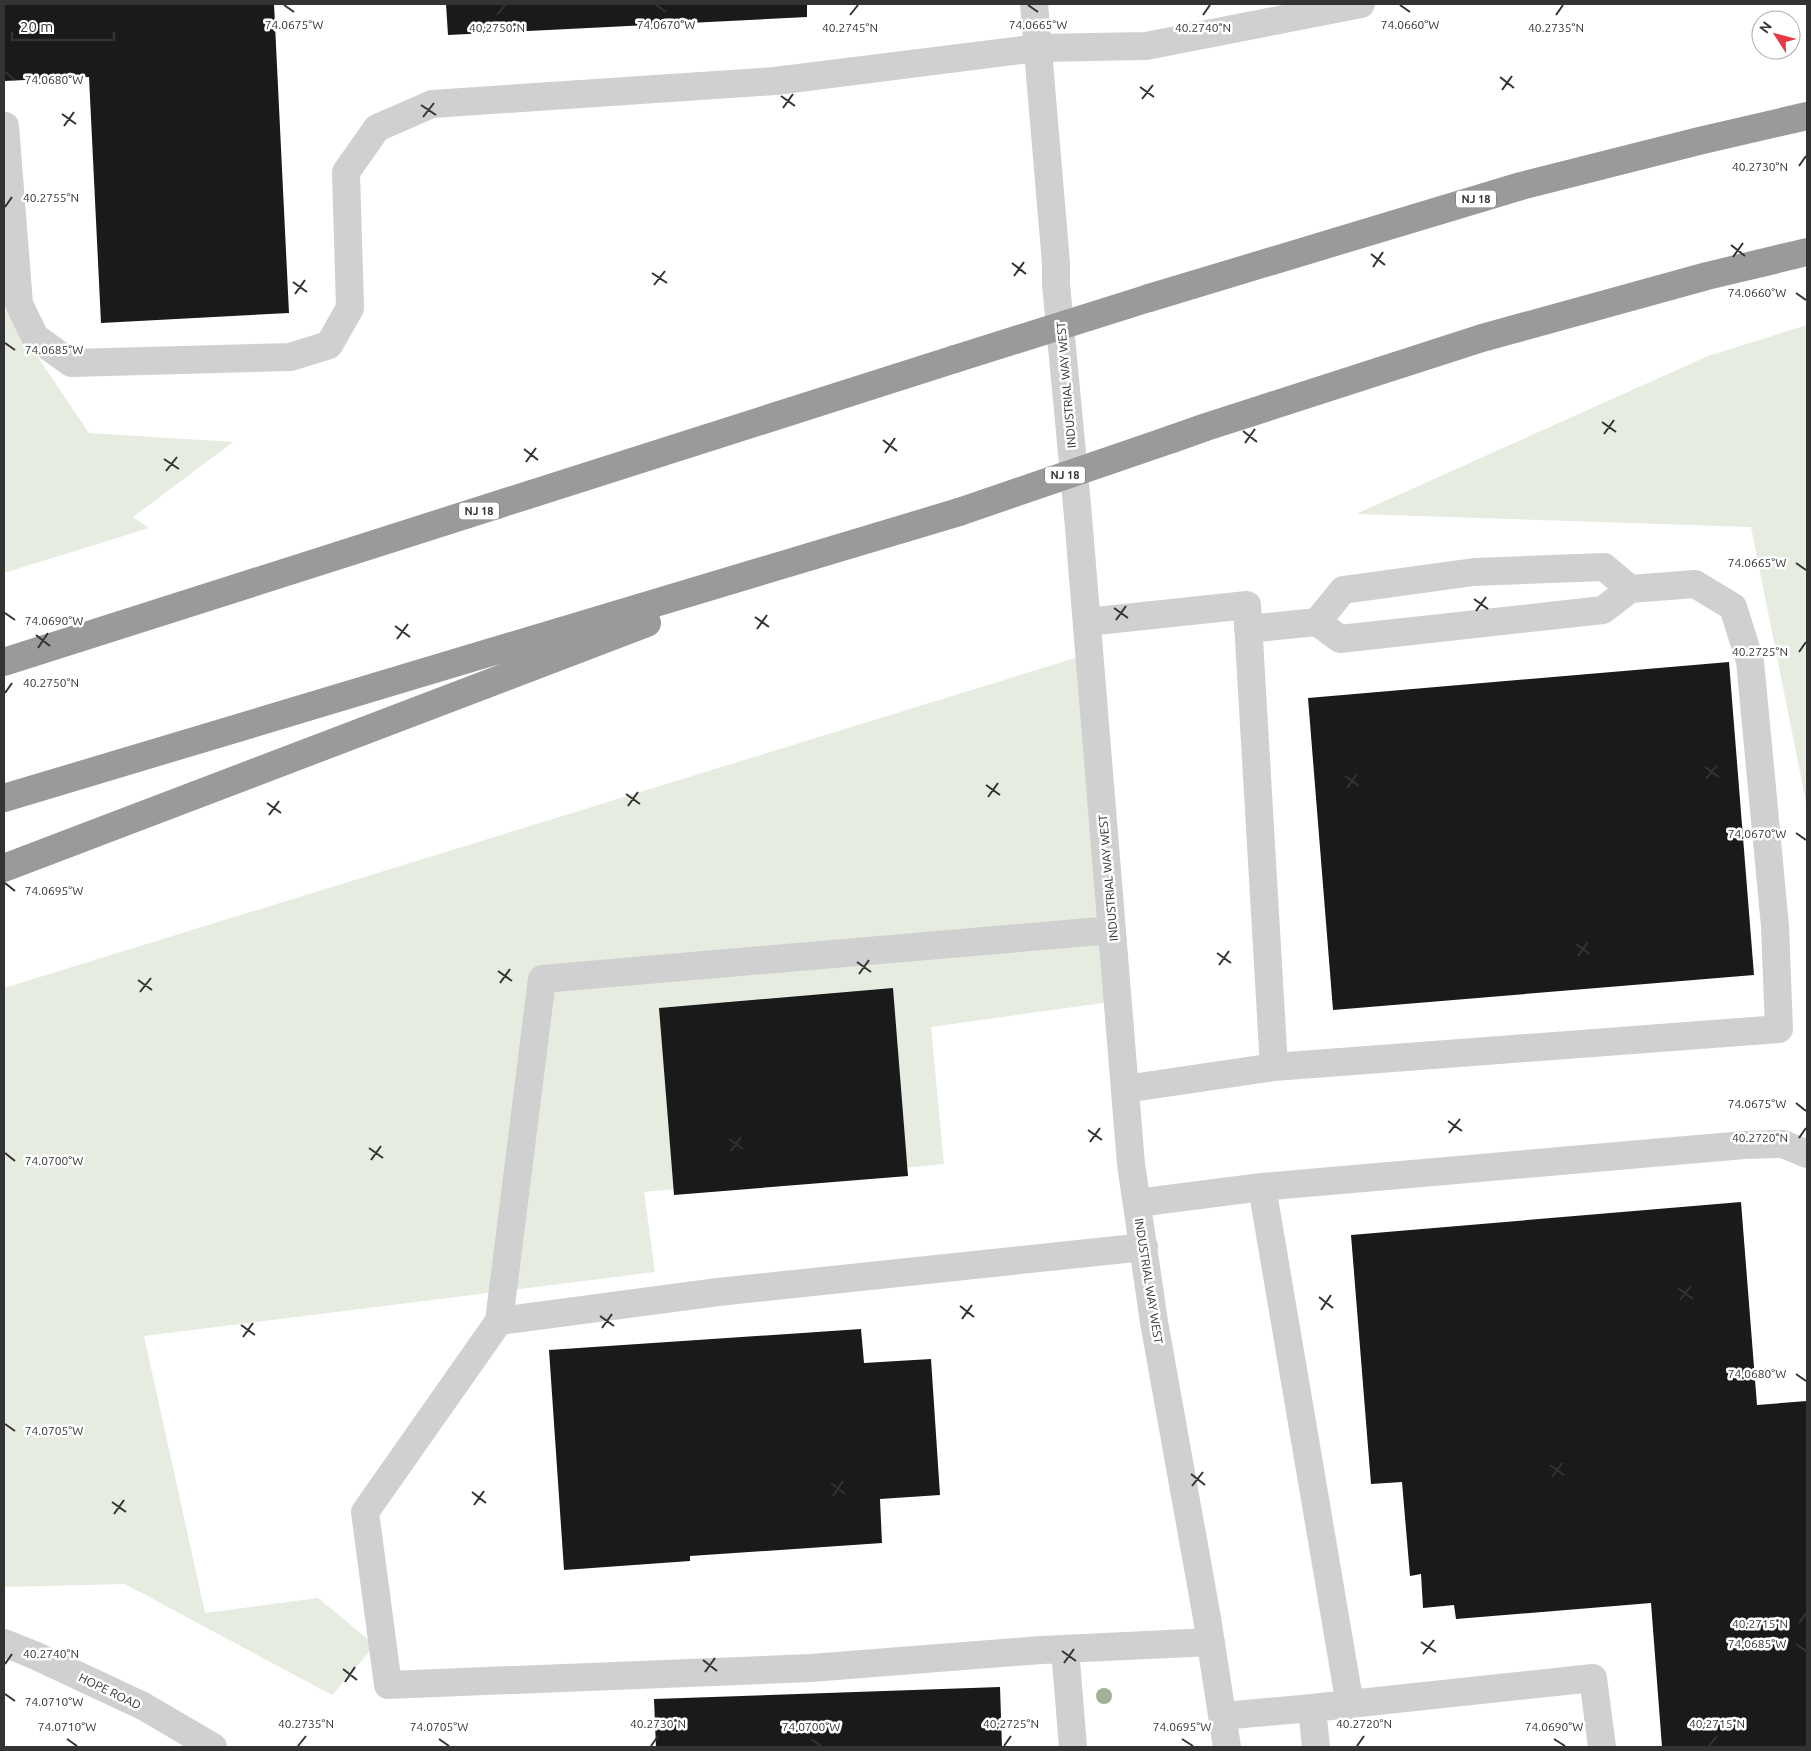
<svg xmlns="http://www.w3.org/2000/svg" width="1811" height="1751" viewBox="0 0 1811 1751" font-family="Ubuntu,sans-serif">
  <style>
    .green { fill: #e6ecdf }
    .building { fill: #1a1a1a }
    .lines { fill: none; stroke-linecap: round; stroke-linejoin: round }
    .minor { stroke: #d0d0d0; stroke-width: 28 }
    .highway { stroke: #9a9a9a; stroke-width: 28 }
    .highway-bridge { stroke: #9a9a9a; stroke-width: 28 }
    .tree { fill: #a2b095 }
    .ticks { fill: none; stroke: #333; stroke-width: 2 }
    .labels { text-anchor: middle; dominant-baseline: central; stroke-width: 5; stroke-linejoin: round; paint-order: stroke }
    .shield { fill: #fff; stroke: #707070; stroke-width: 1 }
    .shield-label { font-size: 11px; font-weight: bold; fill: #333 }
    .street-label { font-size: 12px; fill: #333; stroke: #fff }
    .ticks-label { font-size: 12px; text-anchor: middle; fill: #333; stroke: #fff; stroke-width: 5; stroke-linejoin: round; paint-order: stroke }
  </style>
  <rect width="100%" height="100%" fill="#fff"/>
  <path class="green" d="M4,307L89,433L233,442L133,517L149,528L4,573Z
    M1807,325V807L1751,527L1356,514L1708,356Z
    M1085,655L1124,1000L931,1027L944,1164L644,1192L655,1272L144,1336L205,1613L318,1598L375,1645L332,1695L125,1584L4,1587V988Z"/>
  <path class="building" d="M4,4H274L289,313L101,323L89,77L4,81Z
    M446,4H807V17L448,35Z
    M1729,662L1754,975L1333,1010L1308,698Z
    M893,988L908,1176L674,1195L659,1008Z
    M1741,1202L1757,1405L1807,1401V1747H1662L1651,1603L1456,1619L1454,1605L1423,1608L1421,1574L1410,1576L1402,1482L1371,1484L1351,1235Z
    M861,1329L864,1363L931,1359L940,1495L880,1499L882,1543L690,1556V1561L564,1570L549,1350Z
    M1000,1687L1002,1747H656L654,1699Z"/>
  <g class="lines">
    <path class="minor" d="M1034,4L1056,263V284L1078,516L1131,1164L1154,1322L1207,1618L1227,1747
      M5,126L19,304L35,337L71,363L290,357L329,345L350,308L346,172L377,128L432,104L775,81L1038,48L1146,46L1361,4
      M1087,622L1247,605L1274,1067L1125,1089
      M1248,629L1317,622L1340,639L1603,610L1630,589L1604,567L1474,572L1343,590L1317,622
      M1274,1067L1779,1029L1775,926L1750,661L1733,607L1695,584L1630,589
      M1262,1187L1744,1145L1783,1144L1807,1154
      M1137,1203L1262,1187L1350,1705
      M1144,1247L718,1292L499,1321L365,1512L388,1685L811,1668L1041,1650L1211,1642
      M499,1321L542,979L1112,930
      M4,1643L34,1655L143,1706L213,1747
      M1065,1649L1073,1747
      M1312,1708L1593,1678L1602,1747
      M1222,1716L1312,1708L1316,1747"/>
    <path class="highway" d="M1149,298L1521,186L1699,141L1807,116
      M1172,439L1206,427L1482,338L1707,276L1807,252
      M4,662L955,359
      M4,798L959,512
      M4,868L647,623"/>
    <path class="highway-bridge" d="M955,359L1149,298
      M959,512L1172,439"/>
  </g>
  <circle class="tree" cx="1104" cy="1696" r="8"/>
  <path class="ticks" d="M284,5L294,12M656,5L666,12M1028,5L1038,12M1400,5L1410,12M497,15L505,5M850,15L858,5M1203,15L1210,5M1556,15L1563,5M5,72L15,80M1500,77L1514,88M1140,87L1154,97M1502,90L1512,76M781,96L795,106M1142,99L1153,85M421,105L436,115M783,108L793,94M62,114L76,124M423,117L434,103M64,126L74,112M1799,166L1806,156M5,207L12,197M1731,245L1745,256M1371,254L1385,265M1733,257L1743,243M1012,263L1026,274M1373,267L1383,252M652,273L667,283M1014,276L1024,262M293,282L307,292M654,285L665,271M1796,293L1806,300M295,294L305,280M5,343L15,350M1602,422L1616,432M1243,431L1257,442M1604,434L1614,420M883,440L897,451M1245,443L1255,429M524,449L538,460M885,453L895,438M164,459L179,469M526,462L536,448M166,471L177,457M1796,563L1806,570M1474,599L1488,609M1114,608L1128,618M1476,611L1486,597M5,613L15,620M755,617L769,627M1116,620L1126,606M395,626L410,637M757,629L767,615M36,635L50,646M397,639L408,624M38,648L48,633M1799,652L1806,642M5,693L12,683M1705,767L1719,777M1345,776L1359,786M1706,779L1717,765M986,785L1000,795M1347,788L1357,774M626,794L640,804M988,797L998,783M267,803L281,813M628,806L638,792M269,815L279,801M1796,833L1806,840M5,883L15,891M1576,944L1590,954M1217,953L1231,963M1578,956L1588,942M857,962L871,972M1219,965L1229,951M498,971L512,981M859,974L869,960M138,980L152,990M500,983L510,969M140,992L151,978M1796,1103L1806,1111M1448,1121L1462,1131M1088,1130L1102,1140M1449,1133L1460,1119M1799,1138L1806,1128M729,1139L743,1149M1090,1142L1100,1128M369,1148L383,1158M731,1151L741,1137M5,1153L15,1161M371,1160L381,1146M1678,1288L1693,1299M1319,1297L1333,1308M1680,1300L1691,1286M960,1306L974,1317M1321,1310L1331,1295M600,1316L614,1326M962,1319L972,1305M241,1325L255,1335M602,1328L612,1314M243,1337L253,1323M1796,1374L1806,1381M5,1424L15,1431M1550,1465L1564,1475M1191,1474L1205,1485M1552,1477L1562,1463M831,1483L845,1494M1192,1486L1203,1472M472,1492L486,1503M833,1496L843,1481M112,1502L126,1512M474,1505L484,1491M114,1514L124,1500M1799,1623L1806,1613M1421,1642L1436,1652M1796,1644L1806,1651M1062,1651L1076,1661M1423,1654L1434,1640M703,1660L717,1671M1064,1663L1074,1649M5,1664L12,1654M343,1669L357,1680M705,1672L715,1658M345,1682L355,1667M5,1694L15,1701M67,1739L77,1746M439,1739L449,1746M811,1739L821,1746M1182,1739L1193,1746M1554,1739L1565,1746M298,1746L306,1736M651,1746L658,1736M1004,1746L1011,1736M1357,1746L1364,1736M1709,1746L1717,1736"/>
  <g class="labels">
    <g class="shield">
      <rect x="1456" y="190.5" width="40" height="17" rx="4"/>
      <rect x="1045" y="466.5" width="40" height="17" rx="4"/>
      <rect x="459" y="502.5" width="40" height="17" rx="4"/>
    </g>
    <g class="shield-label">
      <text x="1476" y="199">NJ 18</text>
      <text x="1065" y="475">NJ 18</text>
      <text x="479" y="511">NJ 18</text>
    </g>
    <g class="street-label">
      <text transform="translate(1066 385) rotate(-95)">INDUSTRIAL WAY WEST</text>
      <text transform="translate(1108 878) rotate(-95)">INDUSTRIAL WAY WEST</text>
      <text transform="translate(1149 1281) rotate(81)">INDUSTRIAL WAY WEST</text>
      <text transform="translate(110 1691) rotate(26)">HOPE ROAD</text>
    </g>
  </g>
  <g class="ticks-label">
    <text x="294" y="29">74.0675°W</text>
    <text x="666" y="29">74.0670°W</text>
    <text x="1038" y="29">74.0665°W</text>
    <text x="1410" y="29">74.0660°W</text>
    <text x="497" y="32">40.2750°N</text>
    <text x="850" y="32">40.2745°N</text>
    <text x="1203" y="32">40.2740°N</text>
    <text x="1556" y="32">40.2735°N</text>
    <text x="54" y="84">74.0680°W</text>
    <text x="1760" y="171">40.2730°N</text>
    <text x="51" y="202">40.2755°N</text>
    <text x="1757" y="297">74.0660°W</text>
    <text x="54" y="354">74.0685°W</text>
    <text x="1757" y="567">74.0665°W</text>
    <text x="54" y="625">74.0690°W</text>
    <text x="1760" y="656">40.2725°N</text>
    <text x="51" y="687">40.2750°N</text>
    <text x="1757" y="838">74.0670°W</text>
    <text x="54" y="895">74.0695°W</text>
    <text x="1757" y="1108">74.0675°W</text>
    <text x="1760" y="1142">40.2720°N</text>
    <text x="54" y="1165">74.0700°W</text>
    <text x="1757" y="1378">74.0680°W</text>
    <text x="54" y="1435">74.0705°W</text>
    <text x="1760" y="1628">40.2715°N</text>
    <text x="1757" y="1648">74.0685°W</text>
    <text x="51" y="1658">40.2740°N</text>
    <text x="54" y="1706">74.0710°W</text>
    <text x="306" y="1728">40.2735°N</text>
    <text x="658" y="1728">40.2730°N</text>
    <text x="1011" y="1728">40.2725°N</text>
    <text x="1364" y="1728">40.2720°N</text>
    <text x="1717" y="1728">40.2715°N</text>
    <text x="67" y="1731">74.0710°W</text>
    <text x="439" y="1731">74.0705°W</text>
    <text x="811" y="1731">74.0700°W</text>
    <text x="1182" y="1731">74.0695°W</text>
    <text x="1554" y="1731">74.0690°W</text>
  </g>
  <rect width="1811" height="1751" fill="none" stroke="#333333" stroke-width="10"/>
  <g transform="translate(1776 35) rotate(306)"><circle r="24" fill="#ffffff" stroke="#adadad"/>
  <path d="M0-4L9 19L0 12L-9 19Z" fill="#e63946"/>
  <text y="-8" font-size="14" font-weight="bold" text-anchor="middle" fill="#333333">N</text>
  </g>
  <path d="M12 32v8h102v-8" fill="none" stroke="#333333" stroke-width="2.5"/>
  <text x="20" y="32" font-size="15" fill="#333333" stroke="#ffffff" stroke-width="4" paint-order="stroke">20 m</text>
</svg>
